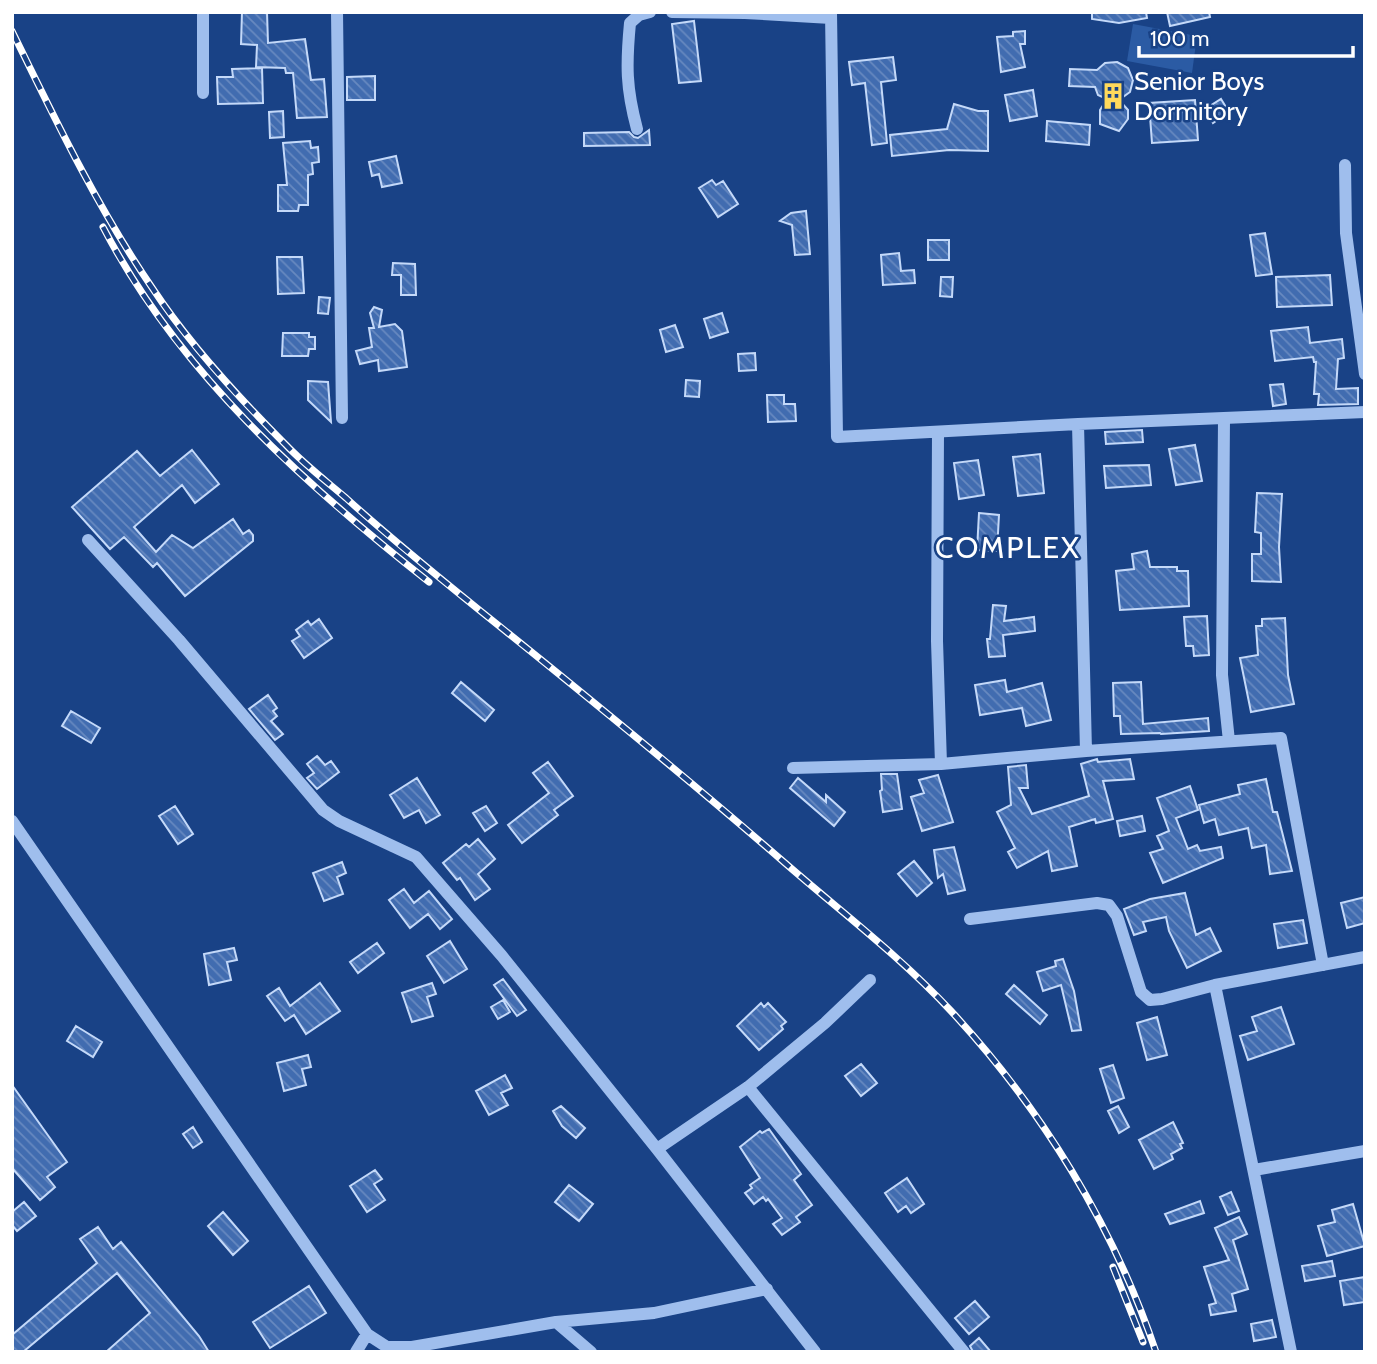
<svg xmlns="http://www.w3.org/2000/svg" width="1377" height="1364" viewBox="0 0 1377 1364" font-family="Cabin,sans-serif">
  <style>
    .garden { fill: #2b5ba4 }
    .building { fill: url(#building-back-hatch); stroke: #c4d9f9; stroke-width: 2 }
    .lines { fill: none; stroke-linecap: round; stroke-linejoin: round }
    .minor { stroke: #9fbeed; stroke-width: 12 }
    .rail-casing { stroke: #fff; stroke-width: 7 }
    .rail { stroke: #194286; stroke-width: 4.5; stroke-dasharray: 13; stroke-linecap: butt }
    .labels { text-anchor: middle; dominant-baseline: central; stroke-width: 5; stroke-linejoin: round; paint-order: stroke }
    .poi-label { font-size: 26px; fill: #fff; stroke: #194286; text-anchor: start }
    .quarter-label { font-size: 30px; letter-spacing: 2px; fill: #fff; stroke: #194286 }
  </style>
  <defs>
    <pattern id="building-back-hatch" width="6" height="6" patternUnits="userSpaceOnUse" patternTransform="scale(1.75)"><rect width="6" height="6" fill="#416cb0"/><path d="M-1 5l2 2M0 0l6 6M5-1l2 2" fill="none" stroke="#6789c0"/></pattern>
  </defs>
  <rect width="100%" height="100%" fill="#194286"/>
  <path class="garden" d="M1133,24L1197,36L1192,73L1127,61Z"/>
  <path class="building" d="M242,12H267L268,43L305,39L311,80L324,79L327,117L297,118L293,73H286L285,68L256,67L257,45L241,44Z
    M1092,12H1146L1147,18L1119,23L1092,19Z
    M1167,12H1209L1210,17L1170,26Z
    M694,21L701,81L679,83L672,24Z
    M1025,31V44H1020L1025,67L1001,72L997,37L1013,36V32Z
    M893,57L896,80L881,82L887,143L872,145L865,83L852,85L849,62Z
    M1117,62L1128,68L1133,80L1130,92L1119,100L1128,110V119L1119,131L1100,124V110L1107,99L1098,95L1095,87L1069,86L1070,69L1097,70L1105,63Z
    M262,68L263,103L218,104L217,77H233L232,69Z
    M375,76V100H347V77Z
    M1033,90L1037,116L1010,121L1005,95Z
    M1221,99L1229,112L1213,123L1205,109Z
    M1195,100L1198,140L1152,143L1149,103Z
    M954,104L978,111H988V151L949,150L892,156L890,135L947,129Z
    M283,111L284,137L270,138L269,112Z
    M1047,121L1090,125L1089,145L1046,141Z
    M649,130L650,145L584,146V133L629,132L634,137L638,138Z
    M310,141L311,148L318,147L319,162L312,163L313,174L308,175V205H299L298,211H278V185H287L283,143Z
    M396,156L402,183L382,187L379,174L372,176L369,162Z
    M712,180L716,185L723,181L738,204L718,217L699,188Z
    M806,211L810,254L795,255L792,225L780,221L791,213Z
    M1265,233L1272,274L1256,276L1250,235Z
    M928,240H949V260H928Z
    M899,253L901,271L914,270L915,283L883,285L881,255Z
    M277,257H302L304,293L278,294Z
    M393,263L415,264L416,295H401V275H392Z
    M1330,275L1332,305L1277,307L1276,277Z
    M941,277H953L952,297L940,296Z
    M319,297L330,298L328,314L318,313Z
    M374,307L382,310L379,327L395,324L402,331L407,367L379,371L378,360L360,364L356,351L372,347L369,328H374L370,313Z
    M722,313L728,332L710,338L704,319Z
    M675,325L683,347L666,352L660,330Z
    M1308,327L1310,343L1342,339L1344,358L1338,359L1336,389L1358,388V404L1318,405L1319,394H1314L1316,362H1314L1313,357L1275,361L1271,331Z
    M283,333H309V337H315V349H309L308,356H282Z
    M755,353L756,370L739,371L738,354Z
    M686,380L700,381L699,397L685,396Z
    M308,381L328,382L331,422L308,400Z
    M1283,384L1286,404L1273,406L1270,385Z
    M767,395H784V404H795L796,421L768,422Z
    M1142,430L1143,442L1106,444L1105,432Z
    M1195,445L1202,481L1176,485L1169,449Z
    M192,450L219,484L195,503L182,485L134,527L156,552L172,535L193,548L233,519L243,534L249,530L253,535V541L185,596L157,563L153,567L124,537L110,549L72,507L137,451L160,476Z
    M1040,454L1044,493L1018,496L1013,457Z
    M978,460L984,495L959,499L954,463Z
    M1149,465L1151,485L1106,488L1104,466Z
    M1257,493L1282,494L1279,547L1281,582L1252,581V554H1261V533L1255,532Z
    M979,513L999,515L997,551L977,550Z
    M1147,551L1150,567H1177V571H1188L1189,606L1120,610L1116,571L1134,569L1132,554Z
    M993,605L1006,606L1004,621L1034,617L1035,631L1003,635L1005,656L989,657L987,639H990Z
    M1207,616L1209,655L1194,656L1193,646H1186L1184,617Z
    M1285,618L1288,675L1294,704L1251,712L1240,658L1258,655L1256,626H1262V619Z
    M319,619L332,638L304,658L292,641L300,636L296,630L308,621L311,625Z
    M1005,680L1007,692L1042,683L1051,720L1026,726L1022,708L980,715L975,685Z
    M461,682L494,710L485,721L452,693Z
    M1141,682L1143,724L1208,718L1209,731L1161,734L1160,733L1121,734L1120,716H1114L1113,683Z
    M268,695L277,708L273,711L277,716L271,721L283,734L275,740L249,709Z
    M71,711L100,728L91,743L62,726Z
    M317,756L325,765L331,761L339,772L317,789L307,778L314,773L307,764Z
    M1097,759L1098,762L1130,759L1134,779L1103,781L1113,819L1096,823L1095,819L1069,827L1077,866L1052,871L1048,851L1017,868L1008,852L1015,848L997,812L1011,805L1008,767L1026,765L1028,788H1019L1032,814L1089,796L1081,764Z
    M548,762L573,796L554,810L558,815L522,843L508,825L549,793L533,773Z
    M881,774H897L902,809L883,812L880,791L882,790Z
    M938,775L953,822L922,831L911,797L924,793L919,780Z
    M417,778L440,815L426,823L419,810L404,818L390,795Z
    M798,778L826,802V795L845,812L834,826L790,788Z
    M1266,779L1273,812H1277L1292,871L1270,874L1266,845L1252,848L1248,828L1219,835L1215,819L1204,823L1199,805L1240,794L1238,785Z
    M1190,786L1198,810L1176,818L1188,849L1197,845L1200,851L1221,847L1223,858L1163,883L1150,853L1163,849L1157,836L1169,831L1157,798Z
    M175,806L193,834L178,844L159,816Z
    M486,806L497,823L485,831L473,813Z
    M1142,816L1145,831L1120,836L1117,821Z
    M478,839L495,859L478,874L490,889L475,900L460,878L457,880L443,863L466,844L469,847Z
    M954,847L965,890L948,894L943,874L938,878L934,850Z
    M914,861L932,883L917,896L898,874Z
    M342,862L346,873L337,877L343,894L324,901L313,873Z
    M404,889L414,903L429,891L452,919L440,929L428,914L410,928L389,900Z
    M1185,893L1196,935L1210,928L1221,951L1187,968L1169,931L1166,917L1143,922L1146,931L1134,935L1124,909L1150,899Z
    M1365,897V923L1347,928L1341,903Z
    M1303,920L1307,943L1278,948L1274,924Z
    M450,941L467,969L444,983L427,956Z
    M377,943L384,953L358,973L350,962Z
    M234,948L237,960L227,962L231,980L209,985L204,954Z
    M1063,959L1074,991L1081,1030L1072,1031L1061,985L1043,991L1037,972L1056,966L1055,961Z
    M503,979L526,1010L517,1016L494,985Z
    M320,983L340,1011L306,1034L294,1015L285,1021L267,996L279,988L290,1006Z
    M432,983L436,994L427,997L433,1016L412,1022L402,993Z
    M1014,985L1047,1015L1040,1024L1006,994Z
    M503,1000L510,1012L498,1019L491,1007Z
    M761,1003L764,1007L768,1003L786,1022L781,1026L783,1029L759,1050L737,1026Z
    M1281,1007L1294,1044L1248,1060L1240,1036L1257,1031L1252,1017Z
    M1157,1017L1167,1055L1147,1060L1137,1023Z
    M76,1026L102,1042L93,1057L67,1041Z
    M308,1055L311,1067L302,1069L306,1085L284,1091L277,1063Z
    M861,1064L877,1083L861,1096L845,1076Z
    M1113,1065L1124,1098L1111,1103L1100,1069Z
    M505,1075L512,1088L501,1093L508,1105L489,1115L476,1091Z
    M12,1085L67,1162L47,1177L55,1187L40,1200L12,1168Z
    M561,1106L585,1128L576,1138L562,1126L553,1111Z
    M1118,1106L1129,1127L1119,1133L1108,1111Z
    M1173,1122L1183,1143L1180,1144L1182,1148L1171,1154L1173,1159L1154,1169L1139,1140Z
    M193,1127L202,1142L193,1148L183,1134Z
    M769,1129L801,1174L794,1180L812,1205L796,1217L800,1222L782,1235L773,1224L782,1218L768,1199L766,1201L763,1197L754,1204L745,1193L752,1188L750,1185L760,1178L740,1147L760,1131L762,1133Z
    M375,1170L382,1179L374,1184L385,1200L367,1212L350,1186Z
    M907,1178L924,1204L911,1213L906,1206L898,1212L885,1193Z
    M569,1185L593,1204L579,1221L555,1202Z
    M1231,1192L1239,1211L1228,1215L1220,1197Z
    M1200,1201L1204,1213L1170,1224L1165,1214Z
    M24,1202L36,1216L17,1231L12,1225V1212Z
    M1353,1204L1365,1246L1327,1256L1318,1226L1335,1222L1332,1210Z
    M223,1212L248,1241L233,1255L208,1226Z
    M1239,1217L1247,1234L1233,1240L1248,1289L1232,1294L1236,1311L1211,1315L1209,1305L1216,1303L1204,1267L1229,1260L1215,1228Z
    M98,1227L113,1249L121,1242L199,1336L209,1352H106L150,1313L117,1273L23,1352H12V1335L97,1263L80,1239Z
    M1332,1261L1335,1276L1305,1281L1302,1266Z
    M1365,1277V1302L1344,1305L1340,1281Z
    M309,1286L326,1313L270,1348L253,1322Z
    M975,1301L989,1317L969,1334L955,1318Z
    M1272,1320L1276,1337L1254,1341L1251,1324Z
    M979,1338L991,1352H973L970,1346Z"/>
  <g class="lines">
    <path class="minor" d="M203,12V93
      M337,12L342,418
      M672,12L745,13L831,18
      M831,12L837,437L1078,424L1365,412
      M637,129C626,88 626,65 630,23L639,15L650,12
      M1345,165L1346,233L1365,374
      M1224,419L1222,675L1229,741
      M1078,424L1086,751
      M938,432L937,641L941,764
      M88,540L179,640L323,810L339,821L416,857L502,956L657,1149L815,1352
      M793,768L941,764L1086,751L1281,738L1323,965
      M12,821L367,1334L387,1347H412L556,1322L654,1313L767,1289
      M970,919L1097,903L1109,905L1117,916L1141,992L1150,1000L1162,999L1215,985L1365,957
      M1215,985L1291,1352
      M748,1087L964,1352
      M657,1149L748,1087L825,1023L870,980
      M1254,1170L1365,1151
      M556,1322L591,1352
      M356,1352L367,1334"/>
    <defs>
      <path id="rail" d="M12,31C55,119 98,209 153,289C190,345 238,397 286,445C304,464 326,481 346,498C390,538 436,575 483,613C584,694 686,777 785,863C840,911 901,957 951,1011C1042,1109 1113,1225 1156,1352
        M103,227C178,371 303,483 429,582
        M1113,1267L1143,1342"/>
    </defs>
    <use href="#rail" class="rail-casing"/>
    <use href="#rail" class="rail"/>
  </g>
  <defs>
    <symbol id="building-bare" viewBox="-9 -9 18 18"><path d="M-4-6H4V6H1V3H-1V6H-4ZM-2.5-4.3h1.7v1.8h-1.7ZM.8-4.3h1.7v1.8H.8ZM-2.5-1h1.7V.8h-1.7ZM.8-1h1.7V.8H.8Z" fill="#ffd95b" stroke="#194286" stroke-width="2.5" paint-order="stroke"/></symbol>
  </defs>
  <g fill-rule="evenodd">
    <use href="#building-bare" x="1094" y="77" width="38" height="38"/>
  </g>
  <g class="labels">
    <g class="poi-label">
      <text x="1134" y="81">Senior Boys<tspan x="1134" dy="30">Dormitory</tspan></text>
    </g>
    <g class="quarter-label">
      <text x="1008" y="547">COMPLEX</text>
    </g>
  </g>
  <rect width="1377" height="1364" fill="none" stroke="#ffffff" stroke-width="28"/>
  <path d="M1139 46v10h214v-10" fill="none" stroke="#ffffff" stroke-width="3.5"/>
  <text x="1150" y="46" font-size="21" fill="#ffffff" stroke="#194286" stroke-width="5" paint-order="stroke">100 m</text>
</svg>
